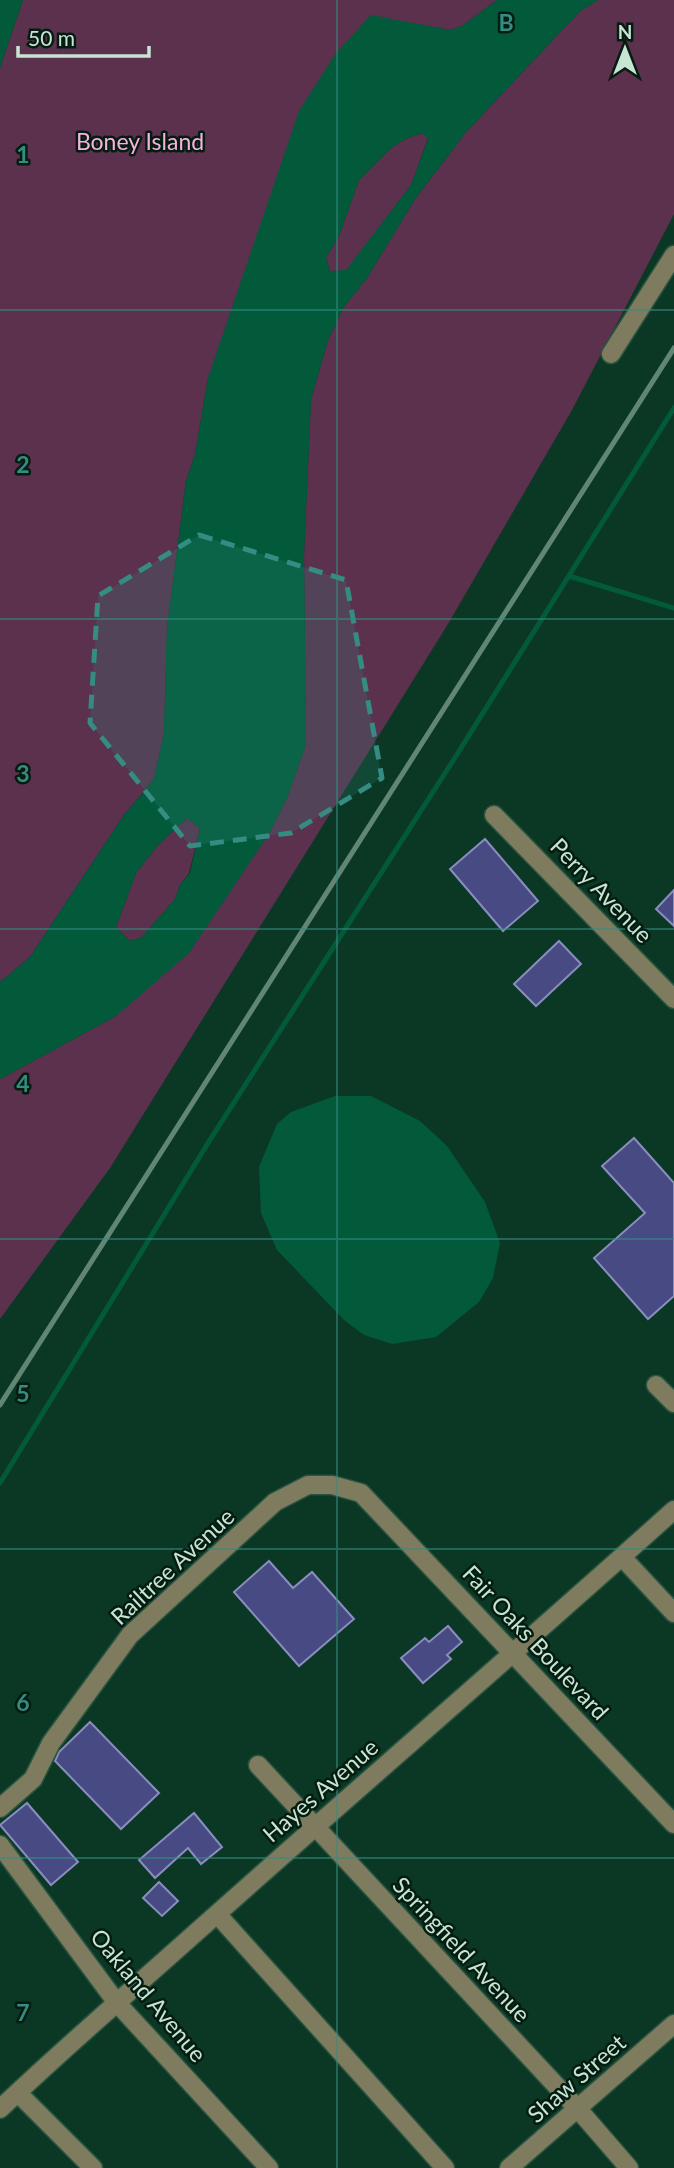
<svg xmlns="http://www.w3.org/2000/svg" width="674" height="2168" viewBox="0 0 674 2168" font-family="Lato,sans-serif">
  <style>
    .green { fill: #5b314e }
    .water { fill: #025a3a; fill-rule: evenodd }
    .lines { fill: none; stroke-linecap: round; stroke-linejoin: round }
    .stream { stroke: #025a3a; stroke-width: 5 }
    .building { fill: #484a83; stroke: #898dbf; stroke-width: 2 }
    .minor-casing { stroke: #295440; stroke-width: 21 }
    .minor { stroke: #7f7b5f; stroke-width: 18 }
    .rail { stroke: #618774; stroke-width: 5 }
    .marked { fill: #348c82; fill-opacity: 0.2; stroke: #348c82; stroke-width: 5; stroke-dasharray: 14 9; stroke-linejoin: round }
    .grid { fill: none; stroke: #348c82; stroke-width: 2; stroke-opacity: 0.55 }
    .labels { text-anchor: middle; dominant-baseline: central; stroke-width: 5; stroke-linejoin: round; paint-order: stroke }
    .park-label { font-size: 23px; fill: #f6b1de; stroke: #051c11 }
    .street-label { font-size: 23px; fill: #c8e4d3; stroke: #051c11 }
    .grid-label { font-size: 23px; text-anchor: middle; font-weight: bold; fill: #348c82; stroke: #051c11; stroke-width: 5; stroke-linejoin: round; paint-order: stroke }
  </style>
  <rect width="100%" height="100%" fill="#0b3824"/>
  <path class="green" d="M23,0H497L462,26L450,30L371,16L208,378L195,454L186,481L167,628L164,733L154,779L124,815L30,957L0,982V68Z
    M598,0H674V214L572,410L448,624L110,1168L0,1319V1079L116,1016L267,837L287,798L306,744L304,554L311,399L328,340L343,308L367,278L415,199L466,132L580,11Z
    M423,133L428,138L411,185L346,271H330L326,258L339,236L359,180L391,148L407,138Z
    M187,818L200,828L189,873L180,885L175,899L142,937L130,941L116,927L136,873L158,845Z"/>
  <path class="water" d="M0,0H23L0,68Z
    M497,0H598L580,11L466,132L415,199L367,278L343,308L328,340L311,399L304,554L306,744L287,798L267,837L189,953L116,1016L0,1079V982L30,957L124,815L154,779L164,733L167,628L186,481L195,454L208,378L299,111L336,53L371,15L450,30L462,26ZM422,133L428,139L411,185L346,270L330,271L326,258L339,236L359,180L391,148L407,138ZM187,818L200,828L190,873L180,885L175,899L142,937L130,941L116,927L136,873L158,845Z
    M335,1096H371L420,1121L447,1146L485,1202L500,1243L493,1278L479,1302L436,1337L392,1344L364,1335L344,1320L277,1250L261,1213L259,1167L277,1124L291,1112Z"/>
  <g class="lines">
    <path class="stream" d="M569,576L674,608
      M0,1483L208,1143L456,756L674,408"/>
  </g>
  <path class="building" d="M485,839L538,901L503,931L450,869Z
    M674,890V926L656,909Z
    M559,941L581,964L536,1006L514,984Z
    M634,1138L674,1183V1296L648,1319L594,1258L645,1213L602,1166Z
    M269,1561L293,1588L312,1572L354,1619L299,1666L234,1592Z
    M448,1626L462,1642L447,1655L451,1659L423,1683L401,1658L425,1638L429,1642Z
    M90,1722L159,1793L121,1829L55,1761L59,1752Z
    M27,1803L78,1862L51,1885L0,1825Z
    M194,1813L222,1847L201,1864L188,1848L155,1878L139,1860Z
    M159,1882L178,1901L162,1916L143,1898Z"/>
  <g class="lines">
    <defs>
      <path id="minor" d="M611,354L674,255
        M494,815L674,999
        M656,1385L674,1403
        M622,1557L674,1613
        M258,1765L578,2109L629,2168
        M0,1808L33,1779L51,1743L130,1635L275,1502L308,1485H332L361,1493L674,1824
        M0,1845L117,2003L269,2168
        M217,1914L445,2168
        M18,2093L93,2168
        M0,2109C65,2047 134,1988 201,1928C358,1788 517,1651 674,1510
        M509,2168L674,2024"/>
    </defs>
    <use href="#minor" class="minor-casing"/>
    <use href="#minor" class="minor"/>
    <path class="rail" d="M0,1405L674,348"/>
  </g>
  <path class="marked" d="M199,535L346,580L382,778L291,833L190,846L90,723L98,596Z"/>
  <path class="grid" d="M337,0V2168M0,310H674M0,619H674M0,929H674M0,1239H674M0,1549H674M0,1858H674"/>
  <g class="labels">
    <g class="park-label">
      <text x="140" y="141">Boney Island</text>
    </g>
    <g class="street-label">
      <text transform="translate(602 890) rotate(46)">Perry Avenue</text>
      <text transform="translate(172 1566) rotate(-43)">Railtree Avenue</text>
      <text transform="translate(536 1642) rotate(47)">Fair Oaks Boulevard</text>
      <text transform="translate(320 1790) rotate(-41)">Hayes Avenue</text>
      <text transform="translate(462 1949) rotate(47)">Springfield Avenue</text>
      <text transform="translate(149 1995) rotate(50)">Oakland Avenue</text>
      <text transform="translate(576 2078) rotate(-41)">Shaw Street</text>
    </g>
  </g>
  <g class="grid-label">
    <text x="506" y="31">B</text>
    <text x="23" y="163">1</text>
    <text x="23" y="473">2</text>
    <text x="23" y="782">3</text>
    <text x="23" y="1092">4</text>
    <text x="23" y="1402">5</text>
    <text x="23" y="1711">6</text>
    <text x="23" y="2021">7</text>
  </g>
  <g transform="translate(625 49)" stroke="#051c11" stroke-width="5" paint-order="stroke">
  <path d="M0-5L12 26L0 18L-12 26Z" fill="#c8e4d3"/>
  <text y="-10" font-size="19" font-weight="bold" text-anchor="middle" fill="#c8e4d3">N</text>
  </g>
  <path d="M18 46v10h131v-10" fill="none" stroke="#c8e4d3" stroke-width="3.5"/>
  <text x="28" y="46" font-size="21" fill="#c8e4d3" stroke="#051c11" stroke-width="5" paint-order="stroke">50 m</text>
</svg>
